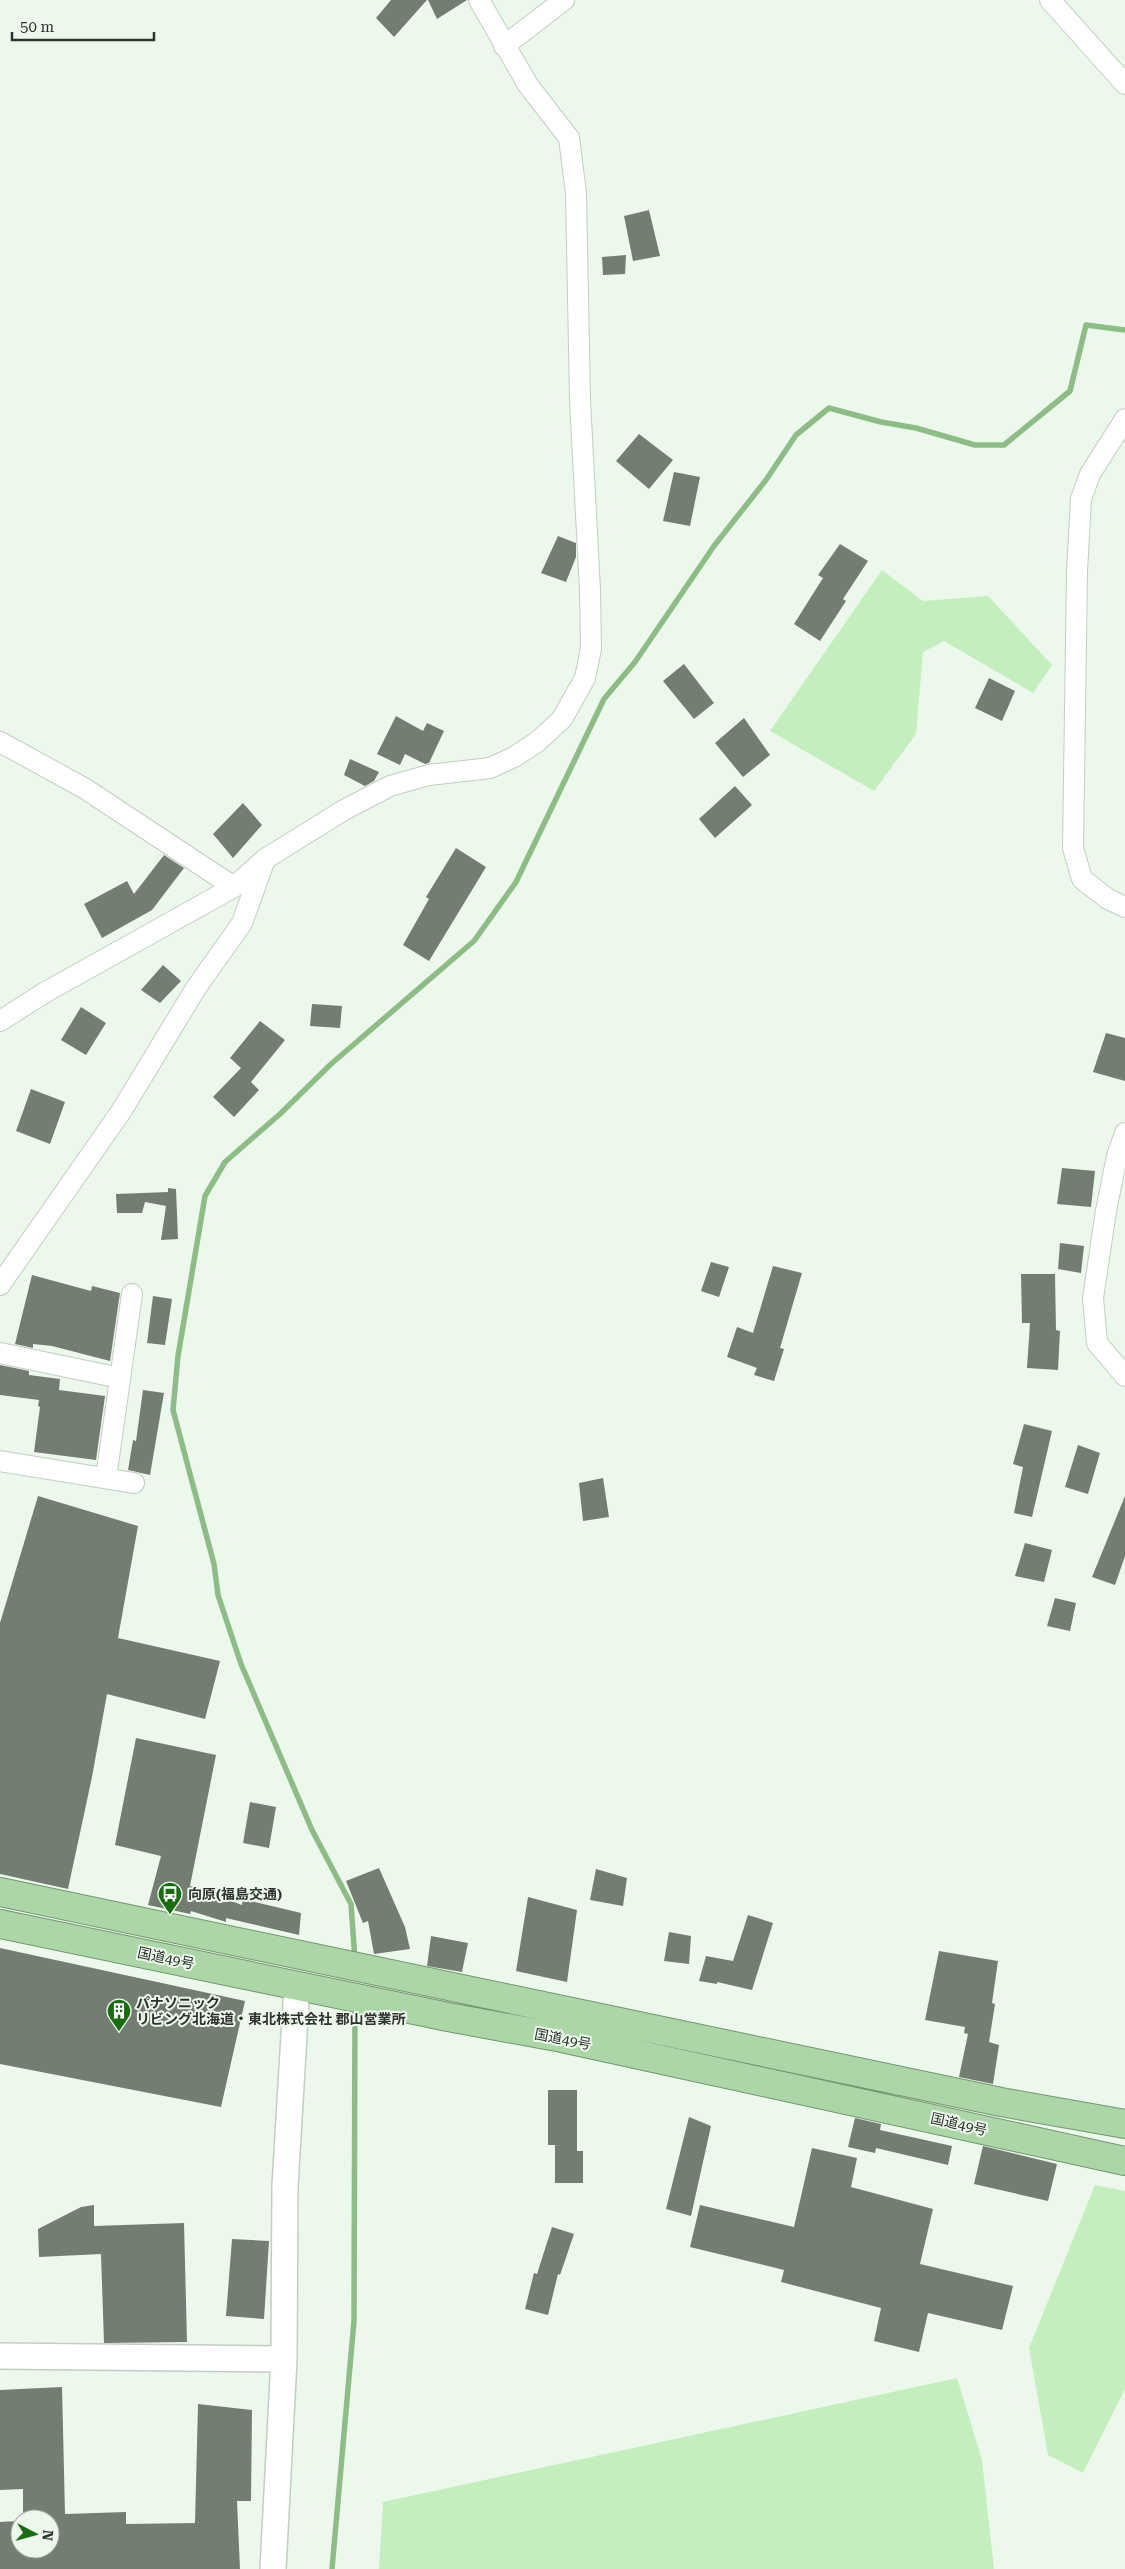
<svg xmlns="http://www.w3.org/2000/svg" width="1125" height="2569" viewBox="0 0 1125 2569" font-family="'Roboto Serif','Noto Sans JP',serif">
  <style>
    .green { fill: #c4eebe }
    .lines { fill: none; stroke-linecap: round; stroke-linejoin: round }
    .stream { stroke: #8dbc87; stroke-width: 5.5 }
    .building { fill: #747d72 }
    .minor-casing { stroke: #c3cec2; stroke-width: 22 }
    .tertiary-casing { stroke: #c3cec2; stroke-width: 28 }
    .trunk-casing { stroke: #73956f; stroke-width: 30 }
    .minor { stroke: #fff; stroke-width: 20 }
    .tertiary { stroke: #fff; stroke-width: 25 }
    .trunk { stroke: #acd6a8; stroke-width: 28 }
    .labels { text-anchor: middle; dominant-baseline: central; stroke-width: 4; stroke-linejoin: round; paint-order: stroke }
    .poi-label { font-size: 14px; font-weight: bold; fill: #2e322d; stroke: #edf8ec; text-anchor: start }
    .street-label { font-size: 14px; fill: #2e322d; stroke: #edf8ec }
  </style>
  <rect width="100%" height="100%" fill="#edf8ec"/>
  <path class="green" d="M882,570L923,601L988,596L1052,665L1033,693L944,641L923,652L916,734L874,791L770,731Z
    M1095,2185L1125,2191V2389L1083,2473L1048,2455L1029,2348Z
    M957,2378L982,2460L994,2569H379L383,2502Z"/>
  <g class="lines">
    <path class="stream" d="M355,1960L351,1904L312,1830L241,1664L218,1595L214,1564L173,1410L178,1356L205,1196L225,1162L280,1114L331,1064L474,941L516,882L604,699L635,662L714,546L766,480L796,435L829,408L881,422L916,428L975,445H1004L1070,391L1086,325L1125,330
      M332,2569L354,2321L355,2004"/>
  </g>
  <path class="building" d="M391,0H427L394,37L376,18Z
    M428,0H467L437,19Z
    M649,210L660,256L633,261L624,216Z
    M626,255L625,274L603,275L602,257Z
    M639,434L673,460L649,489L616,461Z
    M674,472L700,477L690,526L663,521Z
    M558,536L576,543V557L566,582L541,573Z
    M840,544L868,561L843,599L846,601L820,641L794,624L823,578L818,575Z
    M684,664L714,703L694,719L663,681Z
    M989,678L1015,691L1002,721L975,708Z
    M396,716L423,731L427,723L444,731L429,763L425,764L405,754L400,765L377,754Z
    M744,718L770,755L743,777L715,743Z
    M350,759L379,772L374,781L365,786L344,775Z
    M735,786L752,805L715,838L699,819Z
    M243,803L262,825L233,858L213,834Z
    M456,848L486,867L429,961L403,945L429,899L426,897Z
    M164,855L184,868L152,910L102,938L84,904L127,881L134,894Z
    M163,965L181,981L160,1003L141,990Z
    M312,1004L342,1006L340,1028L310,1026Z
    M81,1007L106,1023L86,1055L61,1040Z
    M260,1021L285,1040L251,1082L259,1090L234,1117L213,1097L241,1068L230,1058Z
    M1106,1033L1125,1038V1081L1093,1072Z
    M31,1089L65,1102L50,1144L16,1131Z
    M1062,1168L1095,1171L1091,1207L1057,1204Z
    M168,1188L176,1189L178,1239L161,1240L166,1206L145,1202L142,1213H117L116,1194L168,1192Z
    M1060,1243L1084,1246L1081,1273L1058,1269Z
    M711,1262L729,1267L719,1297L701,1291Z
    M773,1266L802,1273L780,1348L784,1349L774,1381L754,1375L757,1368L727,1357L737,1327L753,1333Z
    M1021,1274H1055L1056,1330L1060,1331L1058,1370L1027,1368L1030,1323H1022Z
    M32,1275L91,1291L92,1286L120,1293L110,1361L52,1346L33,1344V1348L15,1344Z
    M153,1296L172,1299L165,1345L147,1343Z
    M0,1365L29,1371V1375L60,1379L59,1390L105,1396L96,1460L34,1452L40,1407L38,1406L39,1400L0,1395Z
    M143,1390L164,1393L150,1475L128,1470L133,1440L136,1441Z
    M1024,1424L1052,1431L1032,1517L1014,1513L1023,1467L1013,1464Z
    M1078,1445L1100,1453L1088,1494L1065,1487Z
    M603,1478L609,1517L583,1521L579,1483Z
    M38,1496L138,1526L118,1638L220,1661L205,1719L107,1694L92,1777L68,1889L0,1874V1623Z
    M1125,1496V1556L1115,1585L1092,1577Z
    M1025,1543L1052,1550L1044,1582L1015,1576Z
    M1055,1598L1076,1603L1070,1631L1047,1626Z
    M136,1738L216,1755L190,1886L242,1905L243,1899L301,1913L299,1935L226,1918V1922L191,1911L190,1914L148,1905L161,1856L115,1845Z
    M250,1802L276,1807L269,1848L243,1843Z
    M379,1868L405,1927L410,1949L374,1954L368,1921L363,1923L346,1881Z
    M596,1869L627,1878L623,1906L590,1900Z
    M528,1897L577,1910L567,1982L516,1971Z
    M748,1915L773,1923L752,1990L717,1982V1984L699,1981L706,1956L733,1961Z
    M669,1932L691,1936L689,1964L664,1961Z
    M431,1936L468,1943L462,1972L427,1966Z
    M0,1948L245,2001L221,2107L0,2064Z
    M939,1951L998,1961L992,2003L995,2004L989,2042L999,2045L993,2084L959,2077L968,2034L964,2033L965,2027L925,2020Z
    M548,2090H577V2151H583V2183H555V2145H548Z
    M689,2117L711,2126L691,2216L666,2209Z
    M855,2118L881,2124L880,2130L952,2146L948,2165L876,2148L875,2153L848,2147Z
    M983,2146L1057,2164L1048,2201L974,2184Z
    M812,2148L857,2158L851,2187L933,2209L920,2264L1013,2286L1002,2330L928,2313L919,2352L874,2341L881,2308L781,2282L784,2270L690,2247L700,2205L794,2227Z
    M94,2205V2226L184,2223L187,2342L104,2343L101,2254L39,2257L38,2229L81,2207Z
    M552,2227L574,2234L560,2275L558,2274L548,2315L525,2309L534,2273L537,2274Z
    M232,2239L269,2241L264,2319L226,2316Z
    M62,2387L65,2514L126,2512V2524L195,2523L198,2404L252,2410L251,2501H237L240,2569H0V2522L18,2521V2549H50V2519H23V2489L0,2490V2390Z"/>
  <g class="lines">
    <defs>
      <path id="minor" d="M1050,0L1125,84
        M504,46L564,0
        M1125,419L1090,474L1081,499L1077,572L1073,848L1082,879L1108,899L1125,907
        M0,742L84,788L234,887
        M0,1021L44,993L234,887L265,859L344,810L390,786L429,775L490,768L514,757L537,742L562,719L585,678L591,649L590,590L580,400L576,193L569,138L528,85L479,0
        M1125,1133L1117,1156L1106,1211L1093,1298L1097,1343L1125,1376
        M0,1285L122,1110L196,988L242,923L264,862
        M0,1353L120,1378
        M0,1461L134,1483
        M106,1478L132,1294"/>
      <path id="tertiary" d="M0,2356L284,2359
        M273,2569L284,2359L285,2186L297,1985"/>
      <path id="trunk" d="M0,1892L1001,2102L1125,2124
        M0,1924L448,2017L562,2038L1125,2161"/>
    </defs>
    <use href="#minor" class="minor-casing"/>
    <use href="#tertiary" class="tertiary-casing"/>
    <use href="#trunk" class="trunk-casing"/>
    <use href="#minor" class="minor"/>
    <use href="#tertiary" class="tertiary"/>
    <use href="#trunk" class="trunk"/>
  </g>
  <defs>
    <symbol id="bus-pin" viewBox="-11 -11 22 30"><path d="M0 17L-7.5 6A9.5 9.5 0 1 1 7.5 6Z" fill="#196c11" stroke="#edf8ec"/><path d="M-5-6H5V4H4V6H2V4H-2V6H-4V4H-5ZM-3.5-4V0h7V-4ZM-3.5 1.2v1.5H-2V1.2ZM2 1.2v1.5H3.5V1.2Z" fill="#fff"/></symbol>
    <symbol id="building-pin" viewBox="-11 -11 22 30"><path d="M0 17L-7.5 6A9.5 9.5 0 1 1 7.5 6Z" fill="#196c11" stroke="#edf8ec"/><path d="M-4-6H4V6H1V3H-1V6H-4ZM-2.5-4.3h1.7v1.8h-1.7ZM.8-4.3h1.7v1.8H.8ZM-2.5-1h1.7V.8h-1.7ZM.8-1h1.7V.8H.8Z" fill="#fff"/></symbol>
  </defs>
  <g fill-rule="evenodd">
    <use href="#bus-pin" x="156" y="1880" width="28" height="38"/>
    <use href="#building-pin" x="105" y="1997" width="28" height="38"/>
  </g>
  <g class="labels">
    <g class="poi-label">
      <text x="188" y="1894">向原(福島交通)</text>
      <text x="136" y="2003">パナソニック<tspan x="136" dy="16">リビング北海道・東北株式会社 郡山営業所</tspan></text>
    </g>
    <g class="street-label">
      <text transform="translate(166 1958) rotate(12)">国道49号</text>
      <text transform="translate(563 2039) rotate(11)">国道49号</text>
      <text transform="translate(959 2124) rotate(13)">国道49号</text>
    </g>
  </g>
  <g transform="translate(35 2534) rotate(96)"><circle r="24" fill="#edf8ec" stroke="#a1a9a0"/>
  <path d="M0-4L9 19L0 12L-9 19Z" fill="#196c11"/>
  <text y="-8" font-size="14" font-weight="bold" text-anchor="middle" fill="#2e322d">N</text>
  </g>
  <path d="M12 32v8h142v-8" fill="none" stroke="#2e322d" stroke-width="2.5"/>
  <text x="20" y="32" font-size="15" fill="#2e322d" stroke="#edf8ec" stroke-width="4" paint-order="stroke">50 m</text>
</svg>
